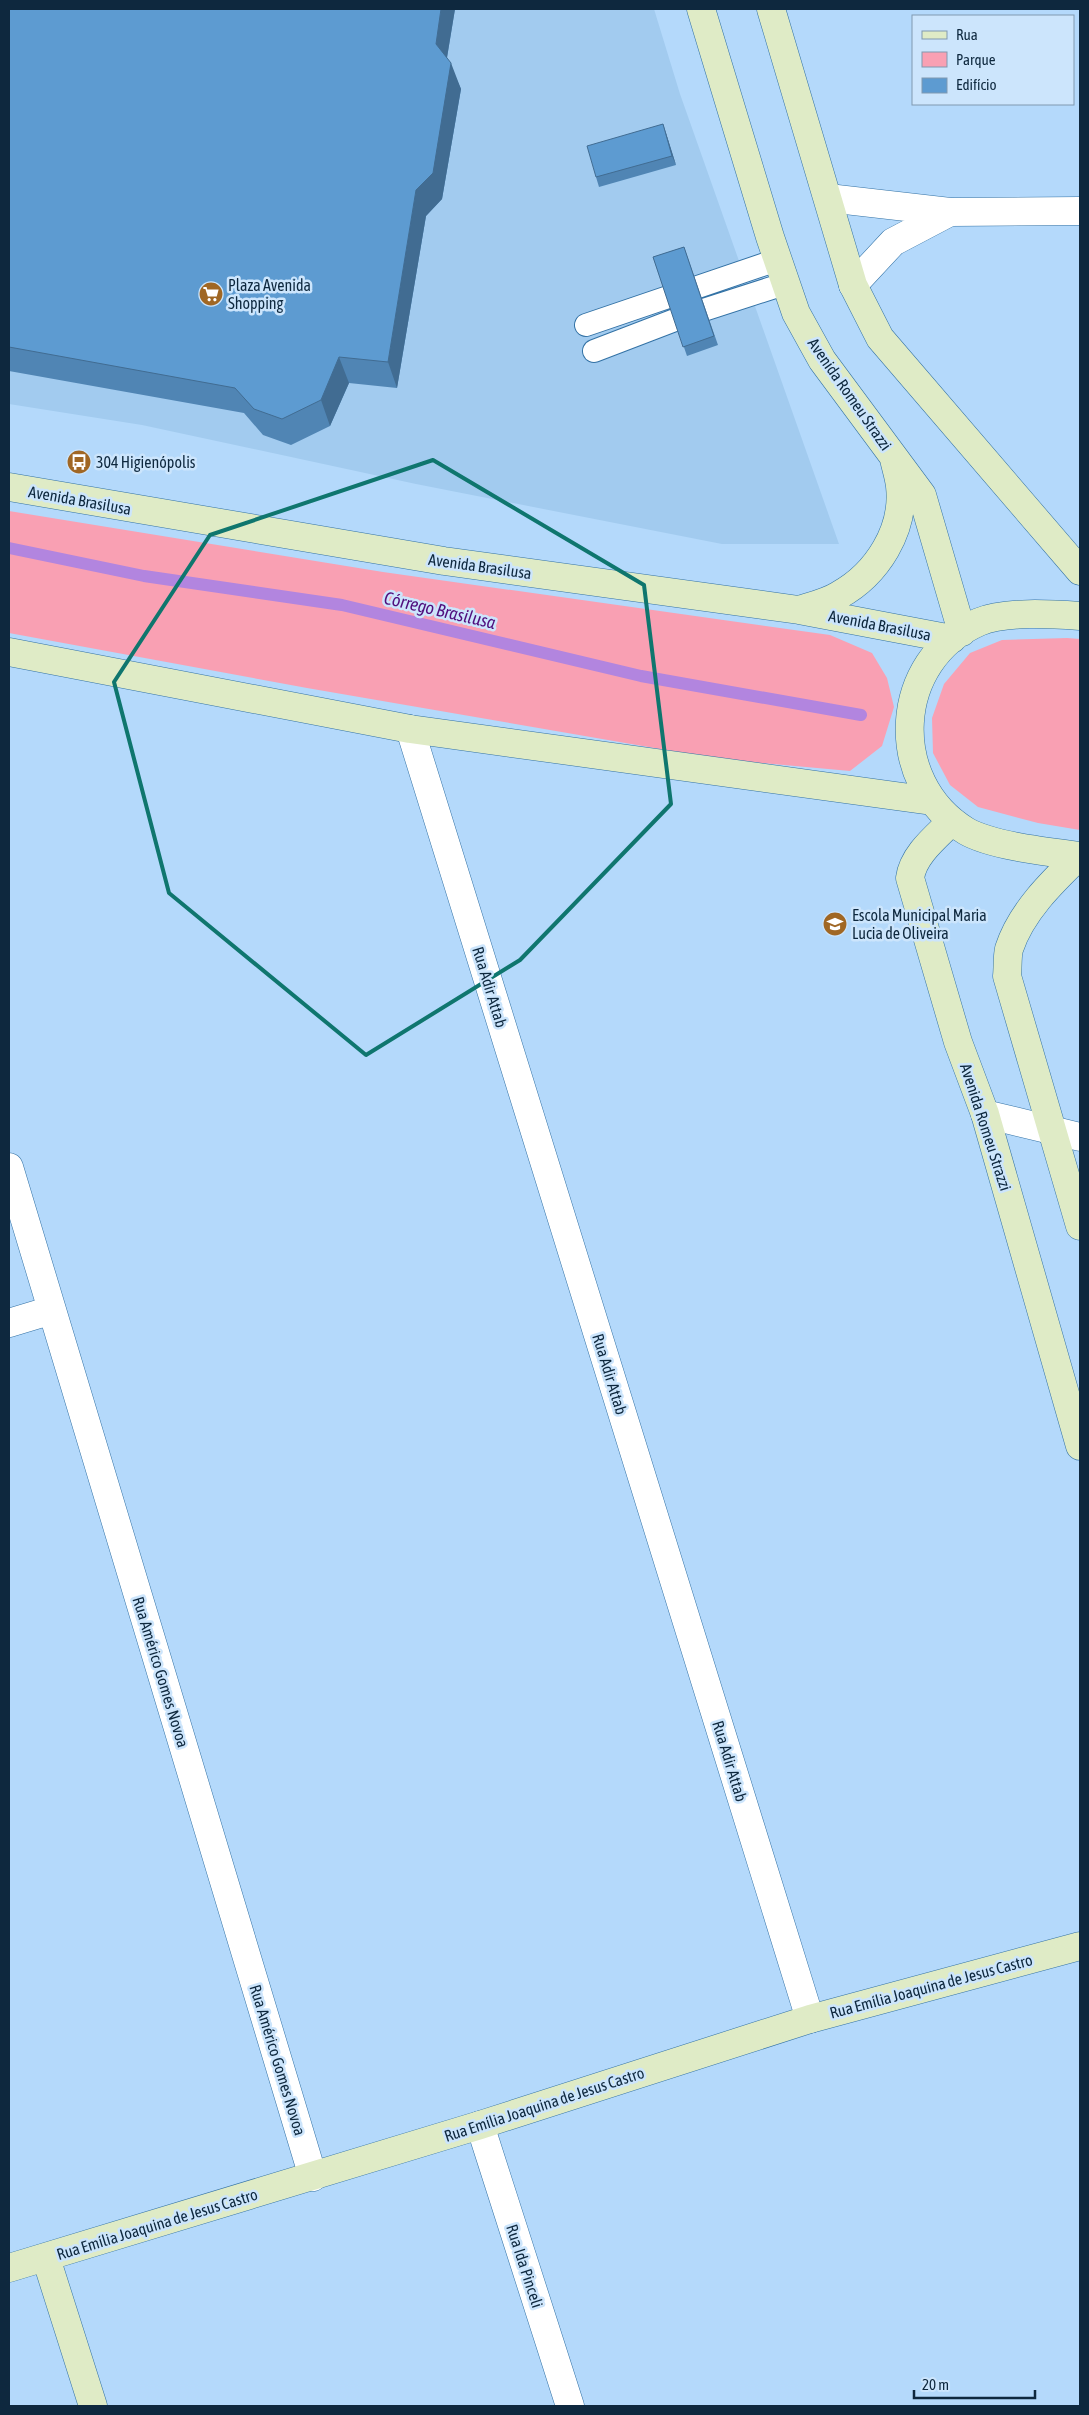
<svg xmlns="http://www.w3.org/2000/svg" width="1089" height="2415" viewBox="0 0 1089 2415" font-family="'Asap Condensed',sans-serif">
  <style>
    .built { fill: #a2cbef }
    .green { fill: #f9a0b3 }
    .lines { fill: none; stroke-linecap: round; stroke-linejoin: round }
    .stream { stroke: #b285df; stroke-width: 12 }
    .lane-casing { stroke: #3372a5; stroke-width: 24 }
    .street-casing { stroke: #3372a5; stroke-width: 29 }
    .secondary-casing { stroke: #3372a5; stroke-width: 29 }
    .lane { stroke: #fff; stroke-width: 22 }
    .street { stroke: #fff; stroke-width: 28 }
    .secondary { stroke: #dfebc6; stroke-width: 28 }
    .wall { fill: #5085b4 }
    .shaded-wall { fill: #416c92 }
    .building { fill: #5d9bd1; stroke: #416c92 }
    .marked { fill: none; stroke: #0f766e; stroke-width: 4; stroke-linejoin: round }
    .labels { text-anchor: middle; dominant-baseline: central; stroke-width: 5; stroke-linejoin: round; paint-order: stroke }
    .poi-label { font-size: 16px; fill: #0e283e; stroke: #cce5fc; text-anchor: start }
    .street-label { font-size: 16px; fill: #0e283e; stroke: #cce5fc }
    .water-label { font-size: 18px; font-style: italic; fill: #510f7d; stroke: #cce5fc }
  </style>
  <rect width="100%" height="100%" fill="#b4d9fb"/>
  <path class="built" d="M9,9H654L680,94L839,544H722L416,484L142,425L9,404Z"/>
  <path class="green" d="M9,511L383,572L830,635L872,653L887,678L894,707L882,746L850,771L718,759L307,688L9,633Z
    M1067,638L1080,639V830L1038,823L978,807L950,785L933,753L932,718L944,684L970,653L1002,640Z"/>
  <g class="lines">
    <path class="stream" d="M9,548L144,576L342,605L641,676L861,715"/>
    <defs>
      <path id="lane" d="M586,325L777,260
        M594,351L688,315L784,284"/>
      <path id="street" d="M828,198L950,212L1080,211
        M853,285L893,242L950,212
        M410,729L810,2019
        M985,1114L1080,1137
        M9,1167L313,2177
        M9,1323L52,1310
        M480,2125L570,2406"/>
      <path id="secondary" d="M701,9L770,237L796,313L822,360L922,495L962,632
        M771,9L853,285L880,338L1080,571
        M9,487L444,561L799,610L952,639
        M799,610C812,606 828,602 839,595C877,574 905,530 900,486C899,477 896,468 894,459
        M1080,616C1052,614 1005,611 979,622C892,660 886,782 966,831C992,846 1049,852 1080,856
        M9,652L410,729L932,801
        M952,821C936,837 913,855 910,878L958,1042L985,1114L1080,1446
        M1079,856C1052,882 1021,912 1009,949C1007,957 1008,968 1007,976L1080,1226
        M46,2258L93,2406
        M9,2268L480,2125L810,2019L1080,1946"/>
    </defs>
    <use href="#lane" class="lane-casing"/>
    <use href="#street" class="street-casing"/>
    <use href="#secondary" class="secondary-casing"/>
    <use href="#lane" class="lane"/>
    <use href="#street" class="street"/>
    <use href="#secondary" class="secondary"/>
  </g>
  <path class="wall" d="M9,9H455L447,58L461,89L442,199L426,216L397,388L349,383L330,426L291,445L263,435L244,413L9,371Z
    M663,124L676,165L599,187L596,177Z
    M684,247L718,345L687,356L653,257Z"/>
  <path class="shaded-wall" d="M441,9H455L445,69L436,44Z
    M451,63L461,89L442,199L426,216L397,388L388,362L416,190Z
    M663,124L666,133L676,165L672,156Z
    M339,357L349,383L330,426L321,400Z"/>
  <path class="building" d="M9,9H441L436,44L451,63L433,173L416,190L388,362L339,357L321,400L282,419L254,409L235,388L9,347Z
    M663,124L672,156L596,177L587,146Z
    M684,247L714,336L683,347L653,257Z"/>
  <path class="marked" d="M433,460L644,585L671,804L520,960L366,1055L169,893L114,682L210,535Z"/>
  <defs>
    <symbol id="supermarket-disc" viewBox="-11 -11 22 22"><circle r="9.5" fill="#a06724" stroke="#cce5fc"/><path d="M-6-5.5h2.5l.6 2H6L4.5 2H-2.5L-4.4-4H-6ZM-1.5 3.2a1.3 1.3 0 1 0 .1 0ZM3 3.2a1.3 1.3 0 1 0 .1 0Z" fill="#fff"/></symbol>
    <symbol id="bus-disc" viewBox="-11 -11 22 22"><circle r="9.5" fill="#a06724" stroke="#cce5fc"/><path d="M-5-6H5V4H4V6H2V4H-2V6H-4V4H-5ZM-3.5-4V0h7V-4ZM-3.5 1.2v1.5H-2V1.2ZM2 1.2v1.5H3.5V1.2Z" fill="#fff"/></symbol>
    <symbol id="school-disc" viewBox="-11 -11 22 22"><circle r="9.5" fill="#a06724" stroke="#cce5fc"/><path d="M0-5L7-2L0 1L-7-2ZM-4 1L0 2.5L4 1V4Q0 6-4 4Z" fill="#fff"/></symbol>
  </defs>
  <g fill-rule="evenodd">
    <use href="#supermarket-disc" x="197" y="280" width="28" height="28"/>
    <use href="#bus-disc" x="65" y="448" width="28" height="28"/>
    <use href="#school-disc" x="821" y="910" width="28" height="28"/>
  </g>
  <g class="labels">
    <g class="poi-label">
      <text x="228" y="285">Plaza Avenida<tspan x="228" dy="18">Shopping</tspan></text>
      <text x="96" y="462">304 Higienópolis</text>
      <text x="852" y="915">Escola Municipal Maria<tspan x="852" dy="18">Lucia de Oliveira</tspan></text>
    </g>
    <g class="street-label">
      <text transform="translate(850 394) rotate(55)">Avenida Romeu Strazzi</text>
      <text transform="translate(80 500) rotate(10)">Avenida Brasilusa</text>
      <text transform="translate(480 566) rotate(8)">Avenida Brasilusa</text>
      <text transform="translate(880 625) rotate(11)">Avenida Brasilusa</text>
      <text transform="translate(490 987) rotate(73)">Rua Adir Attab</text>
      <text transform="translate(986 1127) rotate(72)">Avenida Romeu Strazzi</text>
      <text transform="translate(610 1374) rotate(73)">Rua Adir Attab</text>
      <text transform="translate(161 1672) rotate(73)">Rua Américo Gomes Novoa</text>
      <text transform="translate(730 1761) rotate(73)">Rua Adir Attab</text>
      <text transform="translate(931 1986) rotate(-15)">Rua Emília Joaquina de Jesus Castro</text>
      <text transform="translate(278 2060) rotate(73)">Rua Américo Gomes Novoa</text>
      <text transform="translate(544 2104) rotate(-18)">Rua Emília Joaquina de Jesus Castro</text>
      <text transform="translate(157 2224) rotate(-17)">Rua Emília Joaquina de Jesus Castro</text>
      <text transform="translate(525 2266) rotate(72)">Rua Ida Pinceli</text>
    </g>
    <g class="water-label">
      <text transform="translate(440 610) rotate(13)">Córrego Brasilusa</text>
    </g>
  </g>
  <rect width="1089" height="2415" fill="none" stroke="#0e283e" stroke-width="20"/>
  <rect x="912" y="15" width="162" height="90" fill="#cce5fc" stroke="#8099b0"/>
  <rect x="922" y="31" width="25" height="8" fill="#dfebc6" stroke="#8099b0"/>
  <text x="956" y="40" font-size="15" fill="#0e283e">Rua</text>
  <rect x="922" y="52" width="25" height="15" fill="#f9a0b3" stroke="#8099b0"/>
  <text x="956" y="65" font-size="15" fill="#0e283e">Parque</text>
  <rect x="922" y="78" width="25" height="15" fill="#5d9bd1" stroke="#8099b0"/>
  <text x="956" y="90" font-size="15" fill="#0e283e">Edifício</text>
  <path d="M914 2390v8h121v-8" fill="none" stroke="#0e283e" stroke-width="2.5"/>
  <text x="922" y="2390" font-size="15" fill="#0e283e" stroke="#cce5fc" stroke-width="4" paint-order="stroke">20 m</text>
</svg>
